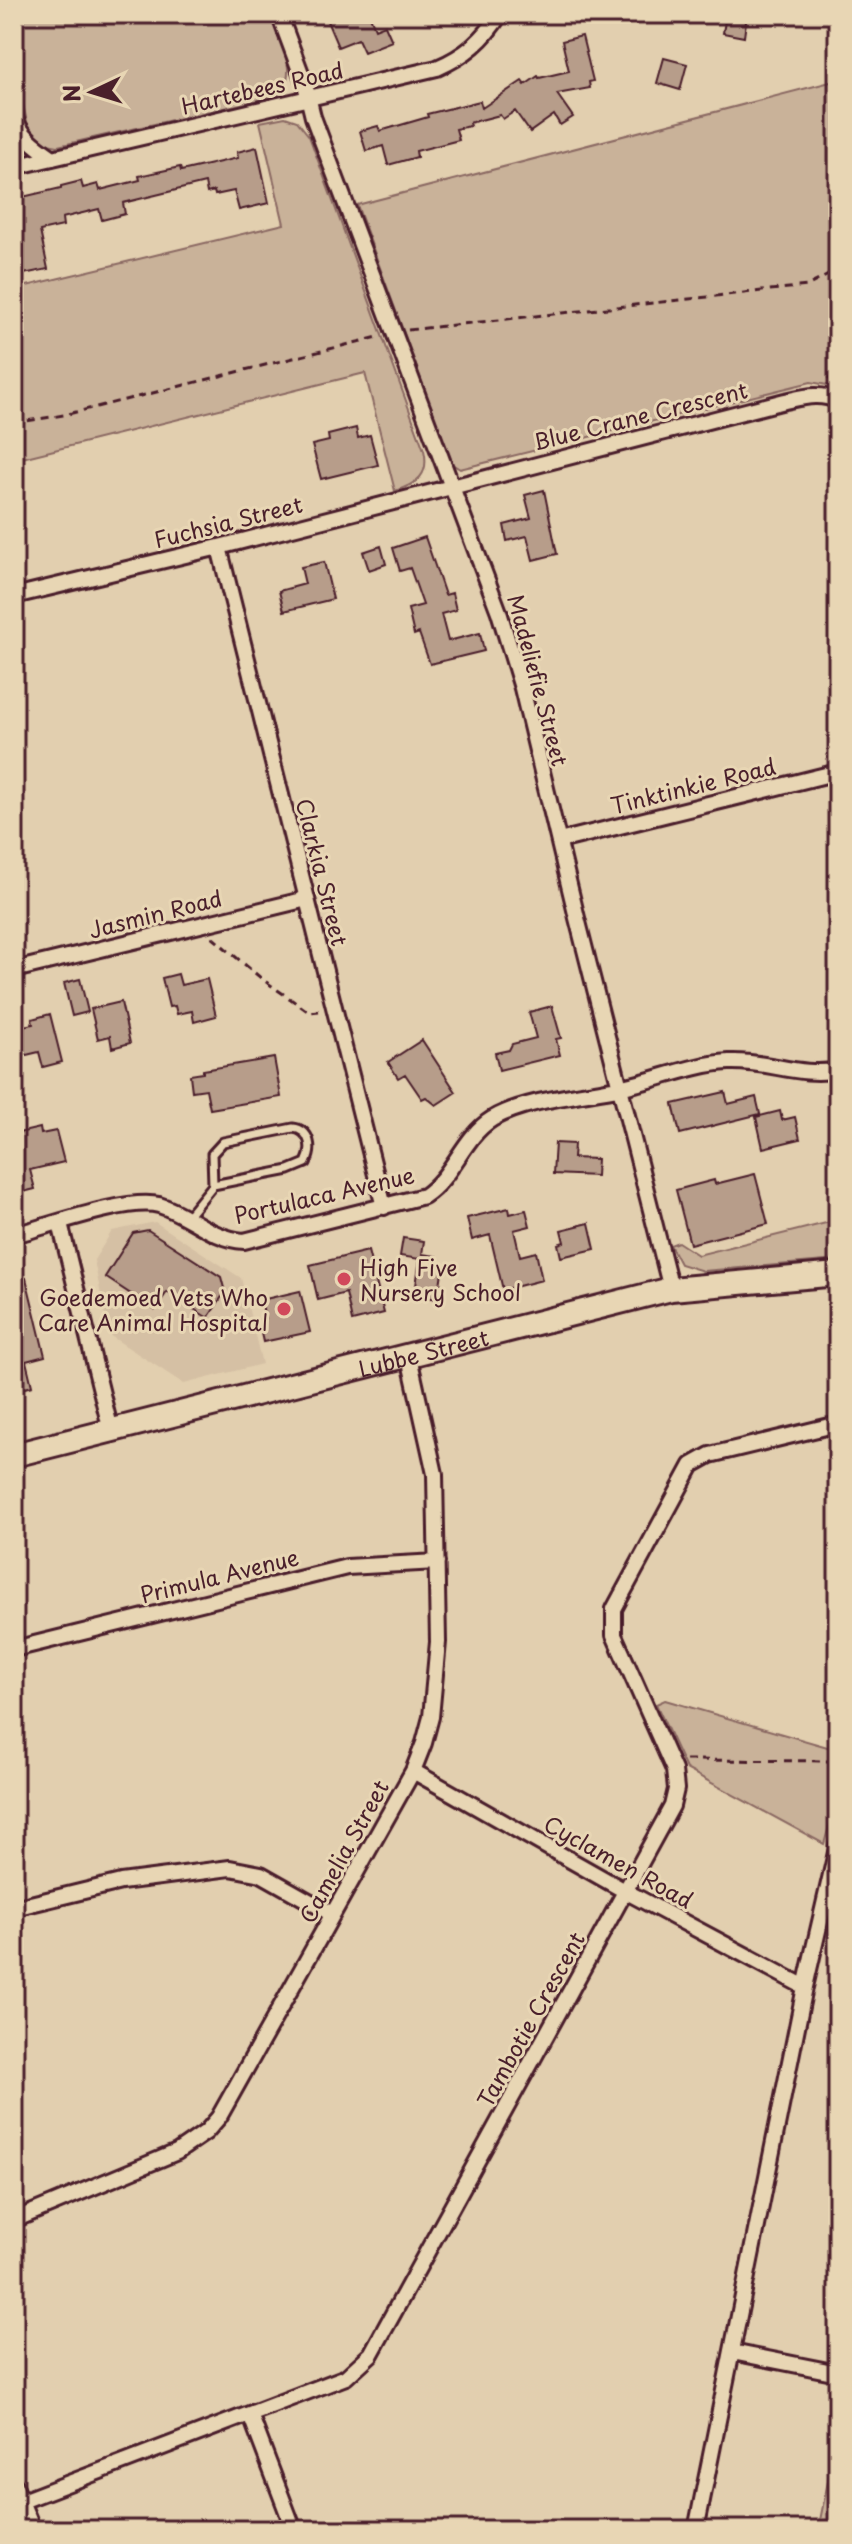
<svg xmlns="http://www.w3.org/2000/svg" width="852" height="2544" viewBox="0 0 852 2544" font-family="'Playpen Sans',sans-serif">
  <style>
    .built { fill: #d5c0a4 }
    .green { fill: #c9b299; stroke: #8a6862; stroke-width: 2 }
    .building { fill: #b79d8a; stroke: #4a1f2b; stroke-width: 2 }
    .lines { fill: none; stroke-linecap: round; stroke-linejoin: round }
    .lane-casing { stroke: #4a1f2b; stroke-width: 13 }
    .street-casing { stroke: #4a1f2b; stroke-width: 20 }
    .secondary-casing { stroke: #4a1f2b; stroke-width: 28 }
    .path { stroke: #4a1f2b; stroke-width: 3; stroke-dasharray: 8 6; stroke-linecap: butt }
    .lane { stroke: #e8d6b4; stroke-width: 7 }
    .street { stroke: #e8d6b4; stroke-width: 14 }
    .secondary { stroke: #e8d6b4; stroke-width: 22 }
    .poi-dot { fill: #d1495b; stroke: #e8d6b4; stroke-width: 3 }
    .labels { text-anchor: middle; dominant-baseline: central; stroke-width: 6; stroke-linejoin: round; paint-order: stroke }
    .street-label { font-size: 22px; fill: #4a1f2b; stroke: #e8d6b4 }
    .poi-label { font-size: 22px; fill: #4a1f2b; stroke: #e8d6b4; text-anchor: start }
  </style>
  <rect width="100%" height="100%" fill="#e2cfaf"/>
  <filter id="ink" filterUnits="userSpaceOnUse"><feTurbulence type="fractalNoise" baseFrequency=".0125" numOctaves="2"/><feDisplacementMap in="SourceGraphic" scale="16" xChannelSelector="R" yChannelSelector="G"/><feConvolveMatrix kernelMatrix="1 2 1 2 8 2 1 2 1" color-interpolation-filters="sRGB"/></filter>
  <g filter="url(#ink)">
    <path class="built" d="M155,1222L241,1278L262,1364L184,1384L109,1335L94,1260L112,1231Z"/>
    <path class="green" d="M14,14H270C279,39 304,80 273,97L58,146L42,143L28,126L14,66Z
      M838,80V387L811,382L460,469L452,464L357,205Z
      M285,117L297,121L309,136L424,450C430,475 417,484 395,491L365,373L14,460V289L284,224L260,122Z
      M838,1220V1260L703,1271L680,1264L670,1245L678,1242L698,1255Z
      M665,1700L838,1750V1795L824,1844L686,1769L656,1704Z
      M838,2433V2530H818Z"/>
    <path class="building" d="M324,14H369L375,29L385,25L392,41L364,52L358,39L338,47Z
      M726,14H747L744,37L723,33Z
      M582,36L593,81L589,82L590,88L557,94L573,117L560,125L554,115L530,132L515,111L503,119L500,115L469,123L470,126L456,129L459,140L416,151L417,157L388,165L383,146L366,151L360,131L378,126L380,131L428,117L427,114L480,101L482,108L522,81L525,85L538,76L539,78L569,71L562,41Z
      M664,58L687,64L680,90L657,83Z
      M257,147L269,203L239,210L234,191L215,195L214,191L207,193L205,183L123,203L125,214L102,220L99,209L62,218L63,226L40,231L48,269L14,276V199L61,188V186L81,181L83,188L98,184L100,190L140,180L139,176L180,167L181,171L238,158L237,152Z
      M356,428L358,438L370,435L378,465L321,479L312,445L329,441L328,435Z
      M544,490L557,554L533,560L527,536L507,541L504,525L531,518L525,495Z
      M425,537L445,595L452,593L456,610L441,614L448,641L480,633L484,651L430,664L419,633L414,635L408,609L423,605L410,568L400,571L393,548Z
      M381,546L386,564L369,570L363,552Z
      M324,562L333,599L284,611L279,591L305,584L301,567Z
      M178,974L181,985L207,979L216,1016L194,1022L192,1011L177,1014L175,1006L169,1007L162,978Z
      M80,979L88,1012L72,1016L64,983Z
      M121,1002L130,1043L112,1048L110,1036L98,1039L91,1009Z
      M552,1006L561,1038L556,1039L560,1055L499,1070L495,1053L509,1050L512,1044L536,1038L529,1012Z
      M50,1014L62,1062L43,1067L39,1052L14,1058V1028L33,1024L32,1019Z
      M422,1040L456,1092L436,1105L426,1097L422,1099L405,1074L398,1078L388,1062Z
      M274,1058L281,1097L210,1109L206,1089L192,1091L190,1075L203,1073V1070Z
      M725,1092L728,1104L756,1097L760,1114L680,1134L673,1104Z
      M780,1111L782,1120L795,1117L800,1139L763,1148L756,1117Z
      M40,1128L41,1134L56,1131L64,1162L30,1170L35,1189L19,1193L18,1190L14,1191V1134Z
      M555,1143L574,1144L573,1158L597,1159L596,1176L553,1174Z
      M755,1174L768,1224L690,1244L676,1190L714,1180L715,1184Z
      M509,1208L510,1214L526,1210L530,1226L514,1230L520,1256L536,1252L542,1280L503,1290L490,1235L472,1240L467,1218Z
      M589,1223L595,1249L561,1257L558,1244L564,1242L561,1230Z
      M148,1230L221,1277L225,1292L208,1318L167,1292L155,1310L105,1277L133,1233Z
      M403,1238L424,1241L422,1254L436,1256L435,1264L443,1265L438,1299L424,1297L425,1293L415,1292L420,1259L400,1256Z
      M368,1251L384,1313L352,1321L346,1293L318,1300L310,1265Z
      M26,1278L45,1356L26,1361L32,1386L14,1391V1281Z
      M300,1291L310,1332L263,1342L258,1320L265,1318L261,1300Z"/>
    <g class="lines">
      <defs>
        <path id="lane" d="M187,1217L213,1185L289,1170L306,1163C313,1149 311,1130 293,1128L223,1142L212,1154L213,1185"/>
        <path id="street" d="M279,14L305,84L313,117L499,612L522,688L577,918L671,1289
          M14,114C19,135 37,147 53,158
          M14,167L437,68C465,56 484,40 500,14
          M219,547L384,1207
          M14,596L219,547L785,401C804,397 820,392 838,401
          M559,841L838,772
          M14,970L307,899
          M60,1223L111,1431
          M14,1235C49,1226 127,1197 159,1205C189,1214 211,1239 244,1241L424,1196C453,1177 463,1137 492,1119C525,1099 585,1095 622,1087C657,1080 694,1064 729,1062C767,1060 801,1078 838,1070
          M14,1649L347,1567L437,1562
          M413,1771L625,1891L805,1987
          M14,1908L121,1882L230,1868L261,1874L332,1914
          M14,2220L177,2152L206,2132L219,2117L413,1771L424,1743L431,1717L438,1642L435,1474L409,1357
          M732,2352L838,2373
          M250,2414L294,2530
          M14,2484L33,2530
          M22,2501L346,2377L371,2354L672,1806L676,1789L674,1770L614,1635V1609L692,1465L710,1455L838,1424
          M696,2530L805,1987L838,1844"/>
        <g id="secondary">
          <path id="s1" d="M14,1455L671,1289L838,1274"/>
        </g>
      </defs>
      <use href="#lane" class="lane-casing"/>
      <use href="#street" class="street-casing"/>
      <use href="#secondary" class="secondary-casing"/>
      <path class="path" d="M408,330L807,286L838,270
        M828,380L838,368
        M14,423L64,415L378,337
        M212,937L262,979L309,1012L319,1011
        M686,1760L838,1761"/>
      <use href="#lane" class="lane"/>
      <use href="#street" class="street"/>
      <use href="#secondary" class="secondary"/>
    </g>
  </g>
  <g class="poi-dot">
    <circle cx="344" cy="1279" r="8"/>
    <circle cx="284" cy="1309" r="8"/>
  </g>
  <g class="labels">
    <g class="street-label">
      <text transform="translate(262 87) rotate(-13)">Hartebees Road</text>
      <text transform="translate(640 415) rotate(-14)">Blue Crane Crescent</text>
      <text transform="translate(228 521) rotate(-14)">Fuchsia Street</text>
      <text transform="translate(539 680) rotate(75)">Madeliefie Street</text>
      <text transform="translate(693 785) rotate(-14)">Tinktinkie Road</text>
      <text transform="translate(323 872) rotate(76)">Clarkia Street</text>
      <text transform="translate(155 913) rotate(-14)">Jasmin Road</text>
      <text transform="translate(324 1194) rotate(-13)">Portulaca Avenue</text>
      <text stroke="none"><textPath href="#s1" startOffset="422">Lubbe Street</textPath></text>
      <text transform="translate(219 1575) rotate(-14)">Primula Avenue</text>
      <text transform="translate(343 1851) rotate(-61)">Camelia Street</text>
      <text transform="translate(619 1861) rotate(29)">Cyclamen Road</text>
      <text transform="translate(530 2019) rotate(-61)">Tambotie Crescent</text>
    </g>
    <g class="poi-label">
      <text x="360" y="1266">High Five<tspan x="360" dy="25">Nursery School</tspan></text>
      <text x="268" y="1296" text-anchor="end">Goedemoed Vets Who<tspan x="268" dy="25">Care Animal Hospital</tspan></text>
    </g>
  </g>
  <rect width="852" height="2544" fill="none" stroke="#e8d6b4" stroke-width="48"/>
  <rect x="24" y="24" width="804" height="2496" fill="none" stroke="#4a1f2b" stroke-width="3" filter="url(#ink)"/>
  <g transform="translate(92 92) rotate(266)" stroke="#e8d6b4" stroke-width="6" paint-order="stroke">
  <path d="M0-6L14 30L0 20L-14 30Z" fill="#4a1f2b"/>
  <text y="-12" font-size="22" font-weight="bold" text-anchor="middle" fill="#4a1f2b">N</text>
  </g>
</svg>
